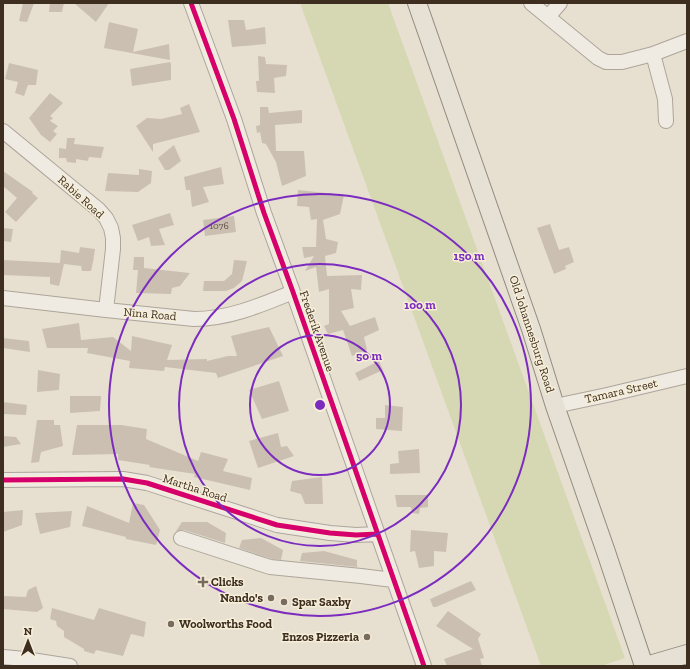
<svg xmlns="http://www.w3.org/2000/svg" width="690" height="669" viewBox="0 0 690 669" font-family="'Zilla Slab',serif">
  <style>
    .green { fill: #d6d7b3 }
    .building { fill: #cbbfb2 }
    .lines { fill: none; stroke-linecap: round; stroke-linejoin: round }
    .minor-casing { stroke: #ada599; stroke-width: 16 }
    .major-casing { stroke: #928b80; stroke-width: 20 }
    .minor { stroke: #efebe3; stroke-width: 14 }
    .major { stroke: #e6e1d4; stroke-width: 18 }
    .cycleway-casing { stroke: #f7eed8; stroke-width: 8 }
    .cycleway { stroke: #d6006c; stroke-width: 5 }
    .ring { fill: none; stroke: #7b2cbf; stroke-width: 2 }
    .poi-dot { fill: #786c5e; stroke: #f7eed8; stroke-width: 1.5 }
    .labels { text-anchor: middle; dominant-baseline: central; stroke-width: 3; stroke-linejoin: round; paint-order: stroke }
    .number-label { font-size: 10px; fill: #605244 }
    .street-label { font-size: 12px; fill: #3d2e20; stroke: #f7eed8 }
    .poi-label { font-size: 12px; font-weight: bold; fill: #3d2e20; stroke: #f7eed8; text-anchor: start }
    .centre { fill: #7b2cbf; stroke: #f7eed8; stroke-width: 2 }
    .ring-label { font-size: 12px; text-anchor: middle; font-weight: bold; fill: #7b2cbf; stroke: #f7eed8; stroke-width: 3; stroke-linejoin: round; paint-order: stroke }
  </style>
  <rect width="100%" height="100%" fill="#e7e0d1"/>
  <path class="green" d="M300,3H388L625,658L601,666H541Z"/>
  <path class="building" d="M23,3H34L27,22L19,21Z
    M50,3H64L62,12H49Z
    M74,3H109L96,22Z
    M228,20H244L246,30L265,27L266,44L232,47Z
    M109,22L138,29L133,52L169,44L170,60L104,48Z
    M258,56L265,57L266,64L287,65L286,76L274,78L275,93L257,92L256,81H259Z
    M170,62L171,64V80L132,86L130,69Z
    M9,63L38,70L36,85H28L24,96L15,93L18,82L5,79Z
    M50,93L63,103L50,116L53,118L50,121L58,126L53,131L57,134L50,142L41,135L29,118Z
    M189,104L200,132L153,144V152L136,126L147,118L161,119L182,114L180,108Z
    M260,107H268L269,113L302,110V123L275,125L276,151H304L306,176L282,186L276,162L266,144L262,143L260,132L257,133L256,126L260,125Z
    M67,138H75L74,144L104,147L101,158L89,157L88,161L76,159V163L67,162L66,158H59V148L66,149Z
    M174,145L181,161L169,170H165L158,158Z
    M221,167L224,184L203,187L209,202L192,207L190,190H186L184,177Z
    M139,169L152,171L151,183L138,192L105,191L108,173L139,175Z
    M3,171L33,192L32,193L38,198L16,222L5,212L17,198L3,186Z
    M298,190L344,195L340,214L323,220L326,239L338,242L336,253L325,256L327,276L362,275L361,290L351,289L354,308L341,311L350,326L375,317L379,330L364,337L367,350L352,356L343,330L328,334L324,326L329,324V289L319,292L316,267L305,271L314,256L304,258L302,247H316L317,219L311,220L309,207L297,206Z
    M170,213L174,225L159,229L165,245L151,246L149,237L138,241L132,225Z
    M234,216L236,232L205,236L203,220Z
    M550,224L559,250L569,247L574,262L565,266L566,269L554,274L537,228Z
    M3,228L13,229L11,242L3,241Z
    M80,247L95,249L94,256L93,257H94L91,271H82L81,266L64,264L59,286L50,284V277L3,275V260L61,263H60L61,250L79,253Z
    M134,257H144V268L190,273L180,286L172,288L171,294L136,293L138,270H133Z
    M234,260L247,261L242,281L234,288L226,291H203L204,281H224L232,274Z
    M79,323L81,340L113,337L131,351L132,336L172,345L167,360L207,359V361L228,356H237L231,336L269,327L283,356L218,378L216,373L165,367L164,371L129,368L130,361L87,353L88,348H47L42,329Z
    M3,338L29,341L30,352L3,348Z
    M379,361L383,370L359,381L355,373Z
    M38,370L60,374L59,390L37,392Z
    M279,381L289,411L262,419L249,390Z
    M70,396H101L100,411L70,413Z
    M3,402L27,405L26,415L3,414Z
    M385,405L403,407L402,431L376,429V418H385Z
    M37,420H54V425H60L63,446L41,452L39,462L31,463Z
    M77,425H121L147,429L146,439L198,461L201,452L228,459L223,471L252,478L250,490L194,477L195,474L149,467L150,465L118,460V454L72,455Z
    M278,433L281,447L287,446L294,456L258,468L249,441Z
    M3,436L16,437L21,444L3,447Z
    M419,449L420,473L390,474V464L399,463L398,451Z
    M322,477L323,504H305L301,494L290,491L292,481Z
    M395,495H428V507L420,508L419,514L412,513L411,507H397Z
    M133,503L144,505L160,530L156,545L126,539V537L82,526L87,506L129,523Z
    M23,510L22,525L3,532V512Z
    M72,511L70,527L40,534L35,513Z
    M182,522H207L226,533L225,543L184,530H180L176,531Z
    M411,530L448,533L446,552L434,551V566L419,568L415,551L410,552Z
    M261,538L283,550L281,560L272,559L239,548L242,540Z
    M324,551L357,560V567L300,561L302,553Z
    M471,581L476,590L436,607H433L430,599Z
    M36,586L43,608L37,612L3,609V596L26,597L28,590Z
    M52,608L94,620L99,608L146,622L144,637L131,634L123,656L96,650L94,654L84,651V649L64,637V631L57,626L56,621L50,619Z
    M448,611L481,634L478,639L484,658L480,659L482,666H447L444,659L473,649L436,626Z"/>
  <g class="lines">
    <defs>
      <path id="minor" d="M191,3L234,119L264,213L293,292L424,666
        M531,3L598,58L606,62H622L653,54L687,41
        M548,17L560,3
        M653,54L665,99L666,121
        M3,131L99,210L106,218L111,228L113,238V249L106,310
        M3,298L106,310L194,319C229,319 261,305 293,292
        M555,406L607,395L687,376
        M3,480L123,479L147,483L277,525L330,533L356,535L378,534
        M181,538L270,567L361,576L393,580
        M3,657L25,659L70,666"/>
      <path id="major" d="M417,3L531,329L555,406L606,552L644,666
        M646,666L687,654"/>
    </defs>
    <use href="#minor" class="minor-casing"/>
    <use href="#major" class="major-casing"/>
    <use href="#minor" class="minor"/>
    <use href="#major" class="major"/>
    <defs>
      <path id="cycleway" d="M191,3L234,119L264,213L293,292L424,666
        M3,480L123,479L147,483L277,525L330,533L356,535L378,534"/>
    </defs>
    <use href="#cycleway" class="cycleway-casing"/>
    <use href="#cycleway" class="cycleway"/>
  </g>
  <g class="ring">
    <circle cx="320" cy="405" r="70"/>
    <circle cx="320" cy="405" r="141"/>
    <circle cx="320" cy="405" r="211"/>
  </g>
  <g class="poi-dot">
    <path d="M201 576h4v4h4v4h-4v4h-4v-4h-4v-4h4z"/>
    <circle cx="271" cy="598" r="4"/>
    <circle cx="284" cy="602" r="4"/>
    <circle cx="171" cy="624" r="4"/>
    <circle cx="367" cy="637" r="4"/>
  </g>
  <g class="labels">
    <g class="number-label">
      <text x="219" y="226">1076</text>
    </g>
    <g class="street-label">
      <text transform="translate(81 197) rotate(42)">Rabie Road</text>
      <text transform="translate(150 314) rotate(5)">Nina Road</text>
      <text transform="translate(317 331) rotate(71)">Frederik Avenue</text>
      <text transform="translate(532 334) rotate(72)">Old Johannesburg Road</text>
      <text transform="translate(621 391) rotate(-13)">Tamara Street</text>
      <text transform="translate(195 488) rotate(18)">Martha Road</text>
    </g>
    <g class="poi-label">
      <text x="211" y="582">Clicks</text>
      <text x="263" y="598" text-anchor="end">Nando's</text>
      <text x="292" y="602">Spar Saxby</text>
      <text x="179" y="624">Woolworths Food</text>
      <text x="359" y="637" text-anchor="end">Enzos Pizzeria</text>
    </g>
  </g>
  <circle cx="320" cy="405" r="6" class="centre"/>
  <g class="ring-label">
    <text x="469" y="260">150 m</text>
    <text x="420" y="309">100 m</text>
    <text x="369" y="360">50 m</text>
  </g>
  <rect width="690" height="669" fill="none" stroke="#3d2e20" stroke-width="8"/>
  <g transform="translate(28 641)" stroke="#f7eed8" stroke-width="3" paint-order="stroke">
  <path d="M0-3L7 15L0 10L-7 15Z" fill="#3d2e20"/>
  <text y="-6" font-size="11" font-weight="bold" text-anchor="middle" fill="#3d2e20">N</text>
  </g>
</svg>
